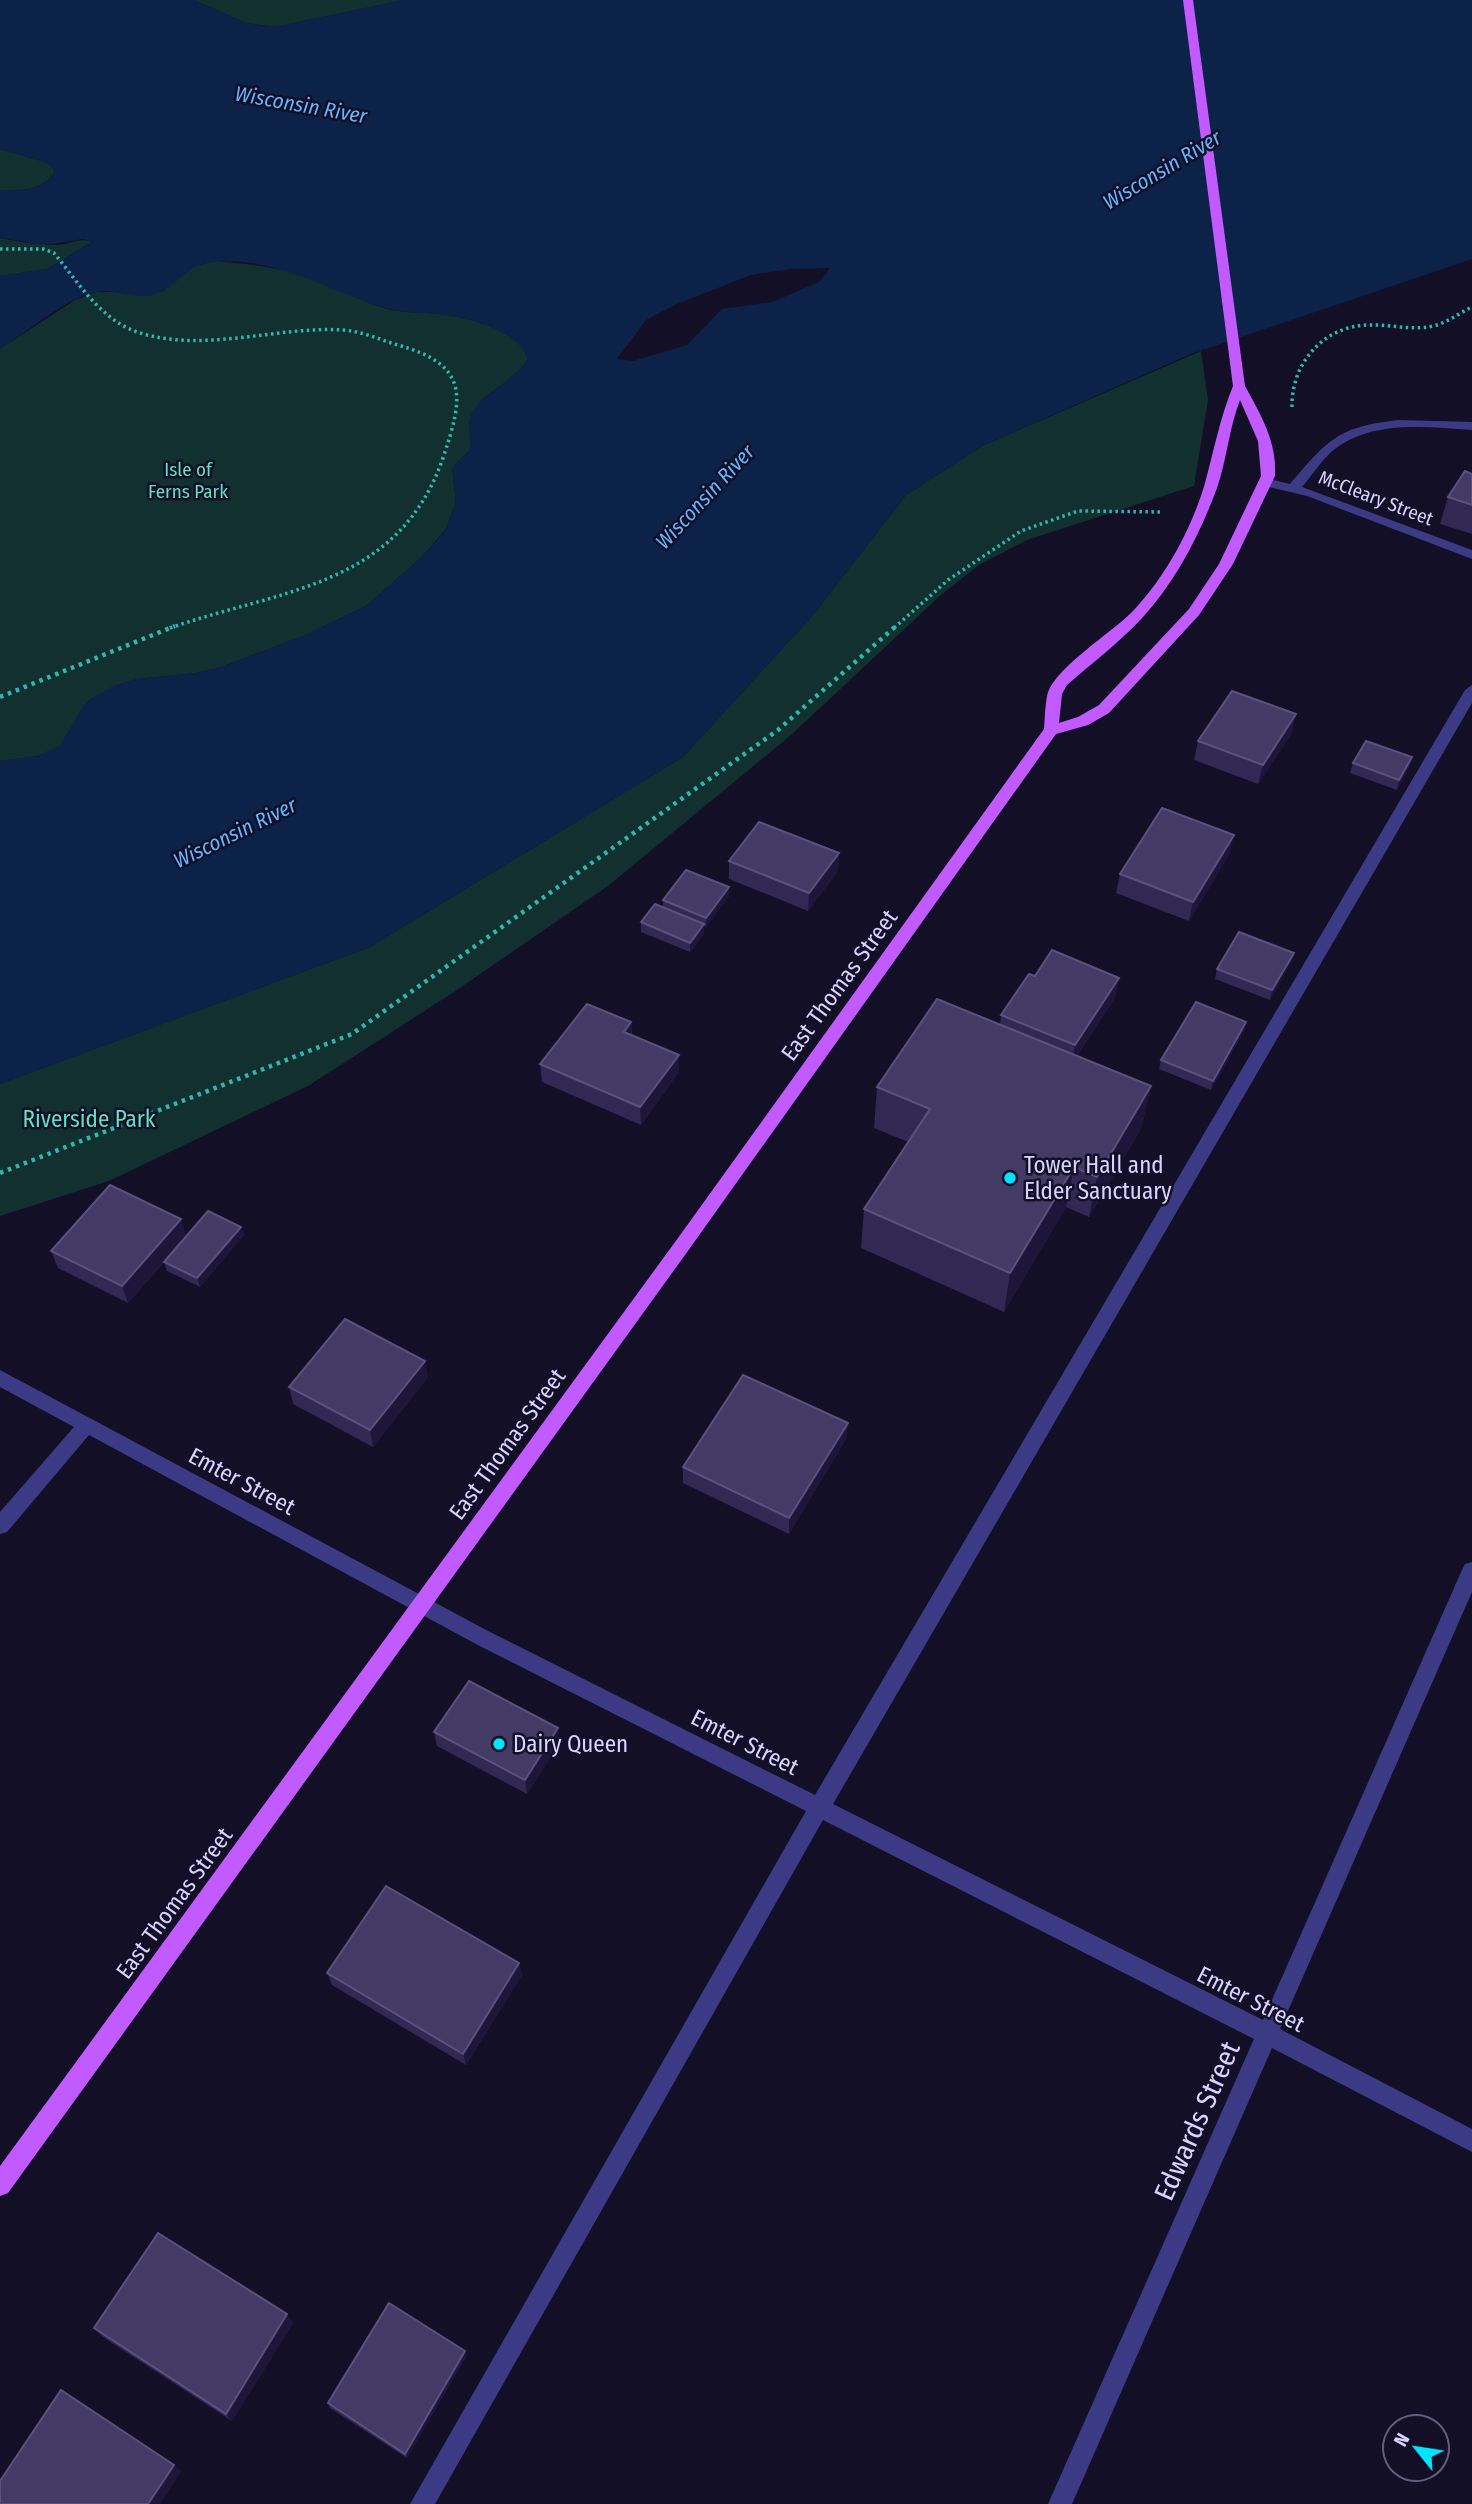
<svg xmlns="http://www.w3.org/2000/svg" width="1472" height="2504" viewBox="0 0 1472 2504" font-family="'Fira Sans Condensed',sans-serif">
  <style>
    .green { fill: #12302f }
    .water { fill: #0c2248; fill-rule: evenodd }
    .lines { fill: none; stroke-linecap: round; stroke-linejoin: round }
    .path-far1 { stroke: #2fb8b0; stroke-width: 3.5; stroke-dasharray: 2.5 3.5; stroke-linecap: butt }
    .path { stroke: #2fb8b0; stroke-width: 4.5; stroke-dasharray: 3.5 5; stroke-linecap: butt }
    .minor { fill: #3d3a85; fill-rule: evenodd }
    .major { fill: #c25bff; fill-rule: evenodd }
    .wall { fill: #312854 }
    .shaded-wall { fill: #1d163a }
    .building { fill: #433a66; stroke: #5a527e; stroke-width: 2 }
    .poi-dot { fill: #00e5ff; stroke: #130f26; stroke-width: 2.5 }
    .labels { text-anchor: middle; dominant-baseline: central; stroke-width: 5; stroke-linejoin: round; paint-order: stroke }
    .far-park-label { font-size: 19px; fill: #5fe0c0; stroke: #130f26 }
    .far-street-label { font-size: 19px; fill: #d9d4ff; stroke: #130f26 }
    .far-water-label { font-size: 21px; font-style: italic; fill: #62b6ff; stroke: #130f26 }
    .street-label { font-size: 23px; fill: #d9d4ff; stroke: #130f26 }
    .park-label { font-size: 23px; fill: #5fe0c0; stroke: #130f26 }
    .poi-label { font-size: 23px; fill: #d9d4ff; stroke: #130f26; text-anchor: start }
    .near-street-label { font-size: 28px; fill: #d9d4ff; stroke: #130f26 }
  </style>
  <rect width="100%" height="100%" fill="#130f26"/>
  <path class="green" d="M194,0H404L275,27L246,23Z
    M0,149L45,162L53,168L54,173C42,191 19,191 0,190Z
    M0,238C19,242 38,245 58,245C71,244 80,237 92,242L47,269L0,276Z
    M215,261C247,264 280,267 310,278C335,287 359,300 384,308C407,315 430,311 453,316C477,320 521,333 528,359C515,381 483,392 473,413C467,425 473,439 469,451L452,467L456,502L446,529L421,558L366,606L303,636L224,666L196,673L137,679L114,686L91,699L82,709L60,746L38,756L0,761V349L75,300L96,292H162L191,267Z
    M1201,351L1208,400L1194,486L1027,540L979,565L941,595L791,735L608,886L454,992L308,1086L109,1181L0,1216V1084L370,947L683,757L813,615L906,495L984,445Z"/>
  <path class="water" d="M0,0H194L246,23L274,27L404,0H1472V259L1191,354L984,445L906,495L813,615L683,757L370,947L0,1084V761L38,756L60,746L82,709L91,699L114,686L137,679L196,673L224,666L303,636L366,606L421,558L446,530L456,502L452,467L469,451C472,440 467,428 470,418C475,398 516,380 528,359C521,333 478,321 453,316C431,311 407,315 385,308C331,292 272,255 212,262C186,265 180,284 158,293C136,302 117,288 96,292C66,298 27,332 0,349V276L47,269L92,242L83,239L45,245L0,238V190C19,191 43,191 54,173L53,168L45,162L0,149ZM830,268L819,282L772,302L722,309L687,345L633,361L617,359L646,320L677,304L751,275L790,269Z"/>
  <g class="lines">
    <path class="path-far1" d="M0,249H43L54,253C78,282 100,319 137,332C204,354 275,326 342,330C362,331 380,340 398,345C469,365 464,396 443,458C398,587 282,589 170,628
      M1292,407C1291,364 1323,326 1368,325C1389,324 1412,331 1433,326C1447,323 1459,313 1472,307
      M894,628L948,580L1021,531L1078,511L1162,512"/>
    <path class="path" d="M0,697L175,626
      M0,1173L352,1034L778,730L896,626"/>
    <path class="minor" d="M1398,420L1472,422V430C1425,427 1369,419 1330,453C1320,463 1312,475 1302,487L1472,550V559L1307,496L1260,485L1258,482L1265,478L1290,484C1328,440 1337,427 1398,420Z
      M1472,685V703L833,1804L1263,2020L1462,1570L1465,1564L1472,1562V1592L1280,2029L1472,2129V2152L1272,2048L1072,2504H1048L1254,2039L823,1820L435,2504H410L806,1811L476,1644L89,1435L7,1532L0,1534V1512L74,1427L0,1387V1370L490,1632L815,1795L1465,690Z"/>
    <path class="major" d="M1183,0H1193L1245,386C1261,415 1277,442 1275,476L1233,564L1199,615L1109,713L1088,725L1056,734L690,1248L8,2193L0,2196V2166L678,1238L1044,729C1045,718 1045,703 1048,692C1058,666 1111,633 1132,612C1165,578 1192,528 1205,483C1214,450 1220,418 1233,386ZM1240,400L1258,441L1261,476L1219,564L1189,609L1099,705L1078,717L1059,723L1062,694L1067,685C1092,663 1120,642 1143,617C1176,581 1200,534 1217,488C1227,459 1229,428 1240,400Z"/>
  </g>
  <path class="wall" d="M1472,474V534L1440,524L1448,497Z
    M1292,733L1258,784L1194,760L1198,741Z
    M1412,757L1409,767L1397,790L1350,773L1353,763Z
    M839,853L838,871L808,911L729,879V861Z
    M1230,853L1189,921L1116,893L1120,874Z
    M729,896L706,927L704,926V934L690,952L641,932V922L663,907V900Z
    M1294,953L1291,962L1270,1000L1215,979L1217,969Z
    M1035,976L1116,996L1077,1056L1142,1127L1089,1217L1066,1207L1004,1312L861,1248L864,1209L908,1142L874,1128L877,1087L1000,1025L1001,1015Z
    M631,1022L632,1035L679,1072L641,1125L542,1082L540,1064Z
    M1246,1022L1244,1031L1211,1090L1159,1069L1161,1060Z
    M181,1219L186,1236L241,1227L244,1235L200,1287L167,1271L164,1262L128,1303L58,1268L51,1251Z
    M428,1377L373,1447L293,1404L289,1387Z
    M848,1423L846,1439L789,1534L683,1483V1467Z
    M434,1732L560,1742L527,1794L437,1746Z
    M519,1963L522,1975L466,2065L332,1985L327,1973Z
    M287,2314L293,2323L232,2421L103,2337L94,2328Z
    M467,2355L407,2458L330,2408L328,2403Z"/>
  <path class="shaded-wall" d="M1296,714L1292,733L1258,784L1263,765Z
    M1412,757L1409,767L1397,790L1399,780Z
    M1234,835L1230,853L1189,921L1193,902Z
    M839,853L838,871L808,911L809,893Z
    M729,887V896L706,927V918Z
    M704,924V934L690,952V943Z
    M1294,953L1291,962L1270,1000L1272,990Z
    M1119,978L1116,996L1072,1063L1075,1045Z
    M631,1022L632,1040L624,1032Z
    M1246,1022L1244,1031L1211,1090L1213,1081Z
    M679,1055V1072L641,1125L640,1107Z
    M1151,1086L1142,1127L1089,1217L1097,1177Z
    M1074,1167L1066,1207L1004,1312L1010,1273Z
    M181,1219L186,1236L128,1303L122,1286Z
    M241,1227L244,1235L200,1287L197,1278Z
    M425,1361L428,1377L373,1447L370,1430Z
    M848,1423L846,1439L789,1534V1518Z
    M558,1728L560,1742L527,1794L525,1780Z
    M519,1963L522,1975L466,2065L463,2054Z
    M287,2314L293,2323L232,2421L226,2414Z
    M465,2351L467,2355L407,2458L405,2454Z
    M174,2465L181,2472L160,2504H148Z"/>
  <path class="building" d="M1465,471L1472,474V505L1448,497Z
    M1232,691L1296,714L1263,765L1198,741Z
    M1366,741L1412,757L1399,780L1353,763Z
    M1162,808L1234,835L1193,902L1120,874Z
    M759,822L839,853L809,893L729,861Z
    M686,870L729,887L706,918L663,900Z
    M655,904L704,924L690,943L641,922Z
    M1239,932L1294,953L1272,990L1217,969Z
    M1052,950L1119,978L1075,1045L1001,1015L1029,974L1035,976Z
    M937,999L1151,1086L1097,1177L1074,1167L1010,1273L864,1209L930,1109L877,1087Z
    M1196,1002L1246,1022L1213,1081L1161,1060Z
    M587,1004L631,1022L624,1032L679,1055L640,1107L540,1064Z
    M110,1185L181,1219L122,1286L51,1251Z
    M208,1211L241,1227L197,1278L164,1262Z
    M345,1319L425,1361L370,1430L289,1387Z
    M743,1375L848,1423L789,1518L683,1467Z
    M469,1681L558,1728L525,1780L434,1732Z
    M386,1886L519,1963L463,2054L327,1973Z
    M158,2233L287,2314L226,2414L94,2328Z
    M389,2303L465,2351L405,2454L328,2403Z
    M61,2390L174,2465L148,2504H0V2481Z"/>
  <g class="poi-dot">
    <circle cx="1010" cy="1178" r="7"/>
    <circle cx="499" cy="1744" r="7"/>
  </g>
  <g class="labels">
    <g class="far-park-label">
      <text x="188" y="469">Isle of<tspan x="188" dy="22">Ferns Park</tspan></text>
    </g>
    <g class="far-street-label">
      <text transform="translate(1376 498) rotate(21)">McCleary Street</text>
    </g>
    <g class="far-water-label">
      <text transform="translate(301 105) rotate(10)">Wisconsin River</text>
      <text transform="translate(1162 170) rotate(-31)">Wisconsin River</text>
      <text transform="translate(705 497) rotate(-47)">Wisconsin River</text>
      <text transform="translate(235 833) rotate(-26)">Wisconsin River</text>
    </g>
    <g class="street-label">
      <text transform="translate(839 985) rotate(-54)">East Thomas Street</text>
      <text transform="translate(507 1444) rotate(-54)">East Thomas Street</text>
      <text transform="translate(242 1481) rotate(28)">Emter Street</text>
      <text transform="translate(745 1742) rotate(27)">Emter Street</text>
      <text transform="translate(174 1903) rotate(-54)">East Thomas Street</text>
      <text transform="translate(1251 1999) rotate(27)">Emter Street</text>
    </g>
    <g class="park-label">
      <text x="89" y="1119">Riverside Park</text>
    </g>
    <g class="poi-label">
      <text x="1024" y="1165">Tower Hall and<tspan x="1024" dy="26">Elder Sanctuary</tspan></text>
      <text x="513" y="1744">Dairy Queen</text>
    </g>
    <g class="near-street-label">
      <text transform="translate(1197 2121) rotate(-66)">Edwards Street</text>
    </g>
  </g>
  <g transform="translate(1416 2448) rotate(300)"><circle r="33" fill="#130f26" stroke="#625e7d" stroke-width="2"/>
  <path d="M0-5L12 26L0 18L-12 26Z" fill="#00e5ff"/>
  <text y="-10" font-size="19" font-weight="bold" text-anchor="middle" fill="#d9d4ff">N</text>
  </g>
</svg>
